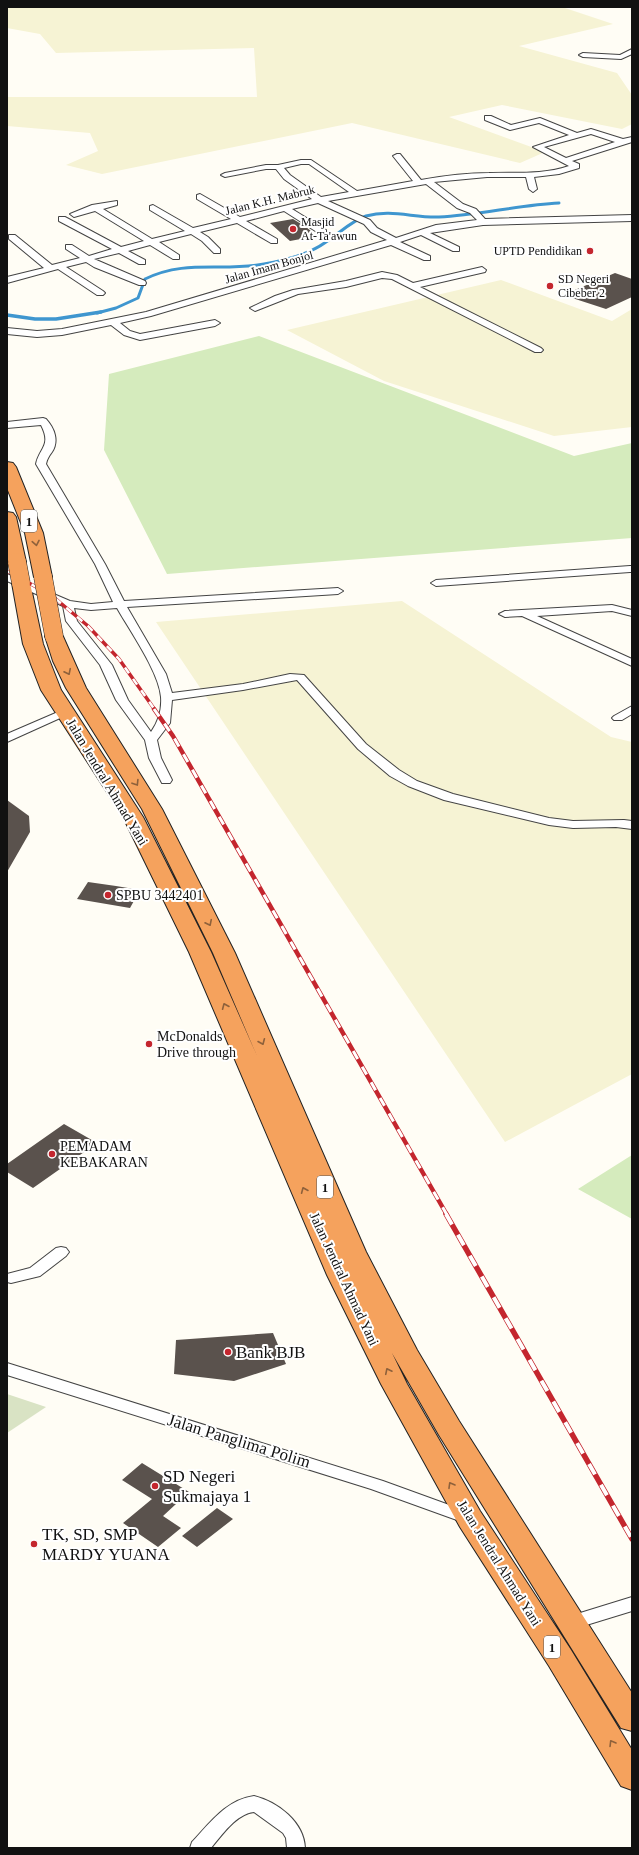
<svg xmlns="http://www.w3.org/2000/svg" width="639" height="1855" viewBox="0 0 639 1855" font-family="'Times New Roman',serif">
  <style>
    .farmland { fill: #f6f3d4 }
    .green { fill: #d5ebbd }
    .cemetery { fill: #d9e3c4 }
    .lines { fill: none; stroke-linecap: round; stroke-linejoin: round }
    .stream-far1 { stroke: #3f96cf; stroke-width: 3 }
    .stream { stroke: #3f96cf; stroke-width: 3.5 }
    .building { fill: #5a524d }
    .street-casing { stroke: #444; stroke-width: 2 }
    .highway-casing { stroke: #222; stroke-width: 2 }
    .street { fill: #fff; fill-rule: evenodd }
    .highway { fill: #f5a25d; fill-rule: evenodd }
    .rail-far2-casing { stroke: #c4262e; stroke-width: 3.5 }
    .rail-far1-casing { stroke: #c4262e; stroke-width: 4.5 }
    .rail-casing { stroke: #c4262e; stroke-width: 5.5 }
    .rail-far2 { stroke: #fff; stroke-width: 2.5; stroke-dasharray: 7; stroke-linecap: butt }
    .rail-far1 { stroke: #fff; stroke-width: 3; stroke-dasharray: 9; stroke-linecap: butt }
    .rail { stroke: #fff; stroke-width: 4; stroke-dasharray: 12; stroke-linecap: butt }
    .highway-bridge-casing { stroke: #222; stroke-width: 19; stroke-linecap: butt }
    .highway-bridge { stroke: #f5a25d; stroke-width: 18 }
    .oneway { stroke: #8e613b }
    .poi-dot { fill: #c4262e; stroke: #fff; stroke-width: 1.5 }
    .labels { text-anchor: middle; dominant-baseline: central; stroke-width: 4; stroke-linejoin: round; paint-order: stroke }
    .far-street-label { font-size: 12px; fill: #111; stroke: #fff }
    .far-poi-label { font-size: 12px; fill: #111; stroke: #fff; text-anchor: start }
    .shield { fill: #fff; stroke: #585858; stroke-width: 1 }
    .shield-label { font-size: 13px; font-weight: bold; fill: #111 }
    .street-label { font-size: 14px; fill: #111; stroke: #fff }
    .poi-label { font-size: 14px; fill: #111; stroke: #fff; text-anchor: start }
    .near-poi-label { font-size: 17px; fill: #111; stroke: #fff; text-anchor: start }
    .near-street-label { font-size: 17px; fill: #111; stroke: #fff }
  </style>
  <rect width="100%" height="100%" fill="#fffdf5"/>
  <path class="farmland" d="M7,7H562L613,24L519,46L617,73L632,95V124L622,129L502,105L449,117L545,152L520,163L352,123L102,174L66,165L98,151L90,133L7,126V97H257L254,48L56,53L40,34L7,28Z
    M501,280L612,321L632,309V427L554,436L384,381L287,330Z
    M402,601L611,737L632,742V1074L505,1142L156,622Z"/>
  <path class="green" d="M259,336L574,456L632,443V538L167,574L104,450L109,374Z
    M632,1155V1219L578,1189Z"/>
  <path class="cemetery" d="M7,1394L46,1407L7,1433Z"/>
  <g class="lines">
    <path class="stream-far1" d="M97,313L116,308L138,298L145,279C186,259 221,272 264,264C285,260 308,255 326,242C340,233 351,221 366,216C391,209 414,218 439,217C479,215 519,205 559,203"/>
    <path class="stream" d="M7,315L35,319H56L101,312"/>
  </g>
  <path class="building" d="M293,219L306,227L317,236L290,241L270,223Z
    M615,273L632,279V297L606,309L563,295Z
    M7,800L29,816L30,832L7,872Z
    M88,882L116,886L140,890L130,908L77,899Z
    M64,1124L97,1143L33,1188L7,1172V1164Z
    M273,1333L286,1364L234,1381L174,1374L176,1340Z
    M142,1463L189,1492L163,1516L181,1528L158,1547L123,1523L152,1499L122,1480Z
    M217,1508L233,1519L197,1547L182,1536Z"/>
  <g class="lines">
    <defs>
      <path id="street" d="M632,49V54L621,59L583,57L579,55L583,53L620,55Z
        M485,116H491L511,125L540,118L577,133L591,129L623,139L632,137V142L572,161L579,164V168L559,174L534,177L537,189L533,192L529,189L526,177H487L434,182L463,204L476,209L485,219L632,215V221L483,225L430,233L459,247V251H453L421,235L400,242L430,256V260H424L391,245L151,316L120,323L130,331L140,334L215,320L220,323L215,326L140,340L124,335L111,325L62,335L37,337L7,334V328L37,331L62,329L146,312L387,240L371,232L364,224L318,203L292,209L326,230V234H320L284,211L246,221L277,239V243H271L237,223L200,232L208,237L220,249V253H214L202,241L191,234L159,242L179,255V259H173L150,245L128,251L145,260V264H139L119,253L94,259L145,281L146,283L145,285H139L94,267L86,262L66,267L103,291L105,293L103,295H97L58,269L7,283V277L44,268L9,239V235H15L52,265L80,258L66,249V245H72L89,256L112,249L59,221V217H65L121,247L144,241L95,211L74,217L70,214L92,205L117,201V205L103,209L152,239L185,231L150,210V206L153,205L193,228L231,219L197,199V195L200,194L240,217L312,199L284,179L276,169H266L225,177L221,175L225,173L266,165H278L301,160H311L357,191L413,181L393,156L397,154H400L421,180C443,176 466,173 489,173C515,172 543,175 569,166L533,147L569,135L539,123L510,130L485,120ZM591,134L615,142L566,158L544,147ZM301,164H309L349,192L321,197L290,175L284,168ZM426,184L457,208L470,213L477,220L436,225L396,238L377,228L370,220L328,201Z
        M482,267L486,270L485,272L420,287L541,348L543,350L541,352H535L392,279L382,278L346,287L298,294L255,311L250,308L275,296L293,290L346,281L382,272L397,275L413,283Z
        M43,418L46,419C55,429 59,441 52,452C49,456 47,459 46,464L105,564L124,601L338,588L343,591L338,594L127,607L166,674L172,693L243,684L290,674L304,675L366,744L399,770L417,781L453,794L549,818L573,821L624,820L632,821V829L616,827L573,828L549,825L444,800L408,786L390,776L358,749L297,680L243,690L172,700L170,723L157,740L161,758L172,780L170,783H162L149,758L145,740L116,700L100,665L66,621L63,606L7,581V574L70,601L91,604L113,602L95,564L36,464C39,448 52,446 41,425L7,428V422ZM74,608L91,610L117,608C130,631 159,672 161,697C162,710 158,722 151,732L128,700L112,665L77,621Z
        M630,566H632V572H630L436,586L431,583L436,580Z
        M612,605L632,610V616L612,611L537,616L632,659V666L522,616L505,617L499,614L505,611Z
        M632,706V714L622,720H614L612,718L614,716Z
        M65,709L71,712L69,714L7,742V734Z
        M61,1247L66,1248L69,1252L66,1256L40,1276L11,1283L7,1282V1274L30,1268L56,1248Z
        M7,1363L383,1481L474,1514L476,1518L474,1522L468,1524L371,1489L7,1375Z
        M632,1597V1611L570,1630L564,1628L561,1623L564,1618Z
        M254,1796C278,1802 304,1822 305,1848H287L286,1838L283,1833L254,1812C236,1814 222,1835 211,1848H190L192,1842C210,1823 226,1800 254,1796Z"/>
      <path id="highway" d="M7,462L13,463L16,467L43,533L52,577L49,581L43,582L37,581L34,577L25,533L7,488Z
        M7,512L13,513L16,517L26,562L23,566L17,567L11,566L7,558Z
        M21,577L27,579L30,583L43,644L61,690L143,817L211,952L257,1056L213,953L142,809L66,688L53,661L45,636L47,632L54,630L61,632L86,688L162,809L235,953L366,1252L417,1350L459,1421L632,1693V1731L621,1728L439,1435L392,1353L407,1384L480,1511L571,1650L632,1750V1790L621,1786L549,1666L460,1527L381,1384L327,1275L189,952L123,817L41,690L23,644L12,583L15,579Z"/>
    </defs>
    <use href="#street" class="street-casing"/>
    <use href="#highway" class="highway-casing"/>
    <use href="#street" class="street"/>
    <use href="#highway" class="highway"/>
    <defs>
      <path id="rail-far2" d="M7,571L51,595L88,626L119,659L155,710"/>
      <path id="rail-far1" d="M154,709L173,736L447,1215"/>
      <path id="rail" d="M446,1214L632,1539"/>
    </defs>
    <use href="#rail-far2" class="rail-far2-casing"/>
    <use href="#rail-far1" class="rail-far1-casing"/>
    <use href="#rail" class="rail-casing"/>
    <use href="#rail-far2" class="rail-far2"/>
    <use href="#rail-far1" class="rail-far1"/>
    <use href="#rail" class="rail"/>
    <defs>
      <path id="highway-bridge" d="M17,562L21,583
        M43,577L54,636"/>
    </defs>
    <use href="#highway-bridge" class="highway-bridge-casing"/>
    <use href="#highway-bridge" class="highway-bridge"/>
  </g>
  <defs><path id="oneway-chevron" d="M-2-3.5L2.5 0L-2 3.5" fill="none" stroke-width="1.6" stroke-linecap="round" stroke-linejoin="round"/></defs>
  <g class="oneway">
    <use href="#oneway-chevron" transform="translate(36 543) rotate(79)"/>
    <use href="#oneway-chevron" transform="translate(68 672) rotate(64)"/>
    <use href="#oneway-chevron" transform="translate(136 783) rotate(58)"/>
    <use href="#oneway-chevron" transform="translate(209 923) rotate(64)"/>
    <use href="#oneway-chevron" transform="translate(225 1006) rotate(-113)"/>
    <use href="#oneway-chevron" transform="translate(262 1042) rotate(67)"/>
    <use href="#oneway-chevron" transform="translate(304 1190) rotate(-113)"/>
    <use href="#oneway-chevron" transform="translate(388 1371) rotate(-116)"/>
    <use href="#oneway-chevron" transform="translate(451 1485) rotate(-120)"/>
    <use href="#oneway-chevron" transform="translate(612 1743) rotate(-121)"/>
  </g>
  <g class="poi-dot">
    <circle cx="293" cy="229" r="4"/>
    <circle cx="590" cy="251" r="4"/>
    <circle cx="550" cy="286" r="4"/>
    <circle cx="108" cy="895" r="4"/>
    <circle cx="149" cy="1044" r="4"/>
    <circle cx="52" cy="1154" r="4"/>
    <circle cx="228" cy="1352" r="4"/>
    <circle cx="155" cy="1486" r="4"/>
    <circle cx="34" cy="1544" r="4"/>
  </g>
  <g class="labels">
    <g class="far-street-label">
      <text transform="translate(270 200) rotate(-14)">Jalan K.H. Mabruk</text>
      <text transform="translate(269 267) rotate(-16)">Jalan Imam Bonjol</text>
    </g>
    <g class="far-poi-label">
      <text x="301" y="222">Masjid<tspan x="301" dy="14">At-Ta'awun</tspan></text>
      <text x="582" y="251" text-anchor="end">UPTD Pendidikan</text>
      <text x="558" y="279">SD Negeri<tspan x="558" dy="14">Cibeber 2</tspan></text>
    </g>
    <g class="shield">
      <rect x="21" y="510" width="16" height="22" rx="3"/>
      <rect x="317" y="1176" width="16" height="22" rx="3"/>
      <rect x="544" y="1636" width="16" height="22" rx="3"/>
    </g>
    <g class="shield-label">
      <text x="29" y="521">1</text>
      <text x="325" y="1187">1</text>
      <text x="552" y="1647">1</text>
    </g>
    <g class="street-label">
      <text transform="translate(107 782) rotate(59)">Jalan Jendral Ahmad Yani</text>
      <text transform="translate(344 1279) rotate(65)">Jalan Jendral Ahmad Yani</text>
      <text transform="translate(499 1563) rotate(58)">Jalan Jendral Ahmad Yani</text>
    </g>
    <g class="poi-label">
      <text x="116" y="895">SPBU 3442401</text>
      <text x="157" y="1036">McDonalds<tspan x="157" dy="16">Drive through</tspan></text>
      <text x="60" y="1146">PEMADAM<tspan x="60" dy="16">KEBAKARAN</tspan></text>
    </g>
    <g class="near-poi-label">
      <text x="236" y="1352">Bank BJB</text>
      <text x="163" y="1476">SD Negeri<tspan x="163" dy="20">Sukmajaya 1</tspan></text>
      <text x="42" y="1534">TK, SD, SMP<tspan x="42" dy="20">MARDY YUANA</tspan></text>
    </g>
    <g class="near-street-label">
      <text transform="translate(239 1441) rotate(17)">Jalan Panglima Polim</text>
    </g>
  </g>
  <rect width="639" height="1855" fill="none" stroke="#111111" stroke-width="16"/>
</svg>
